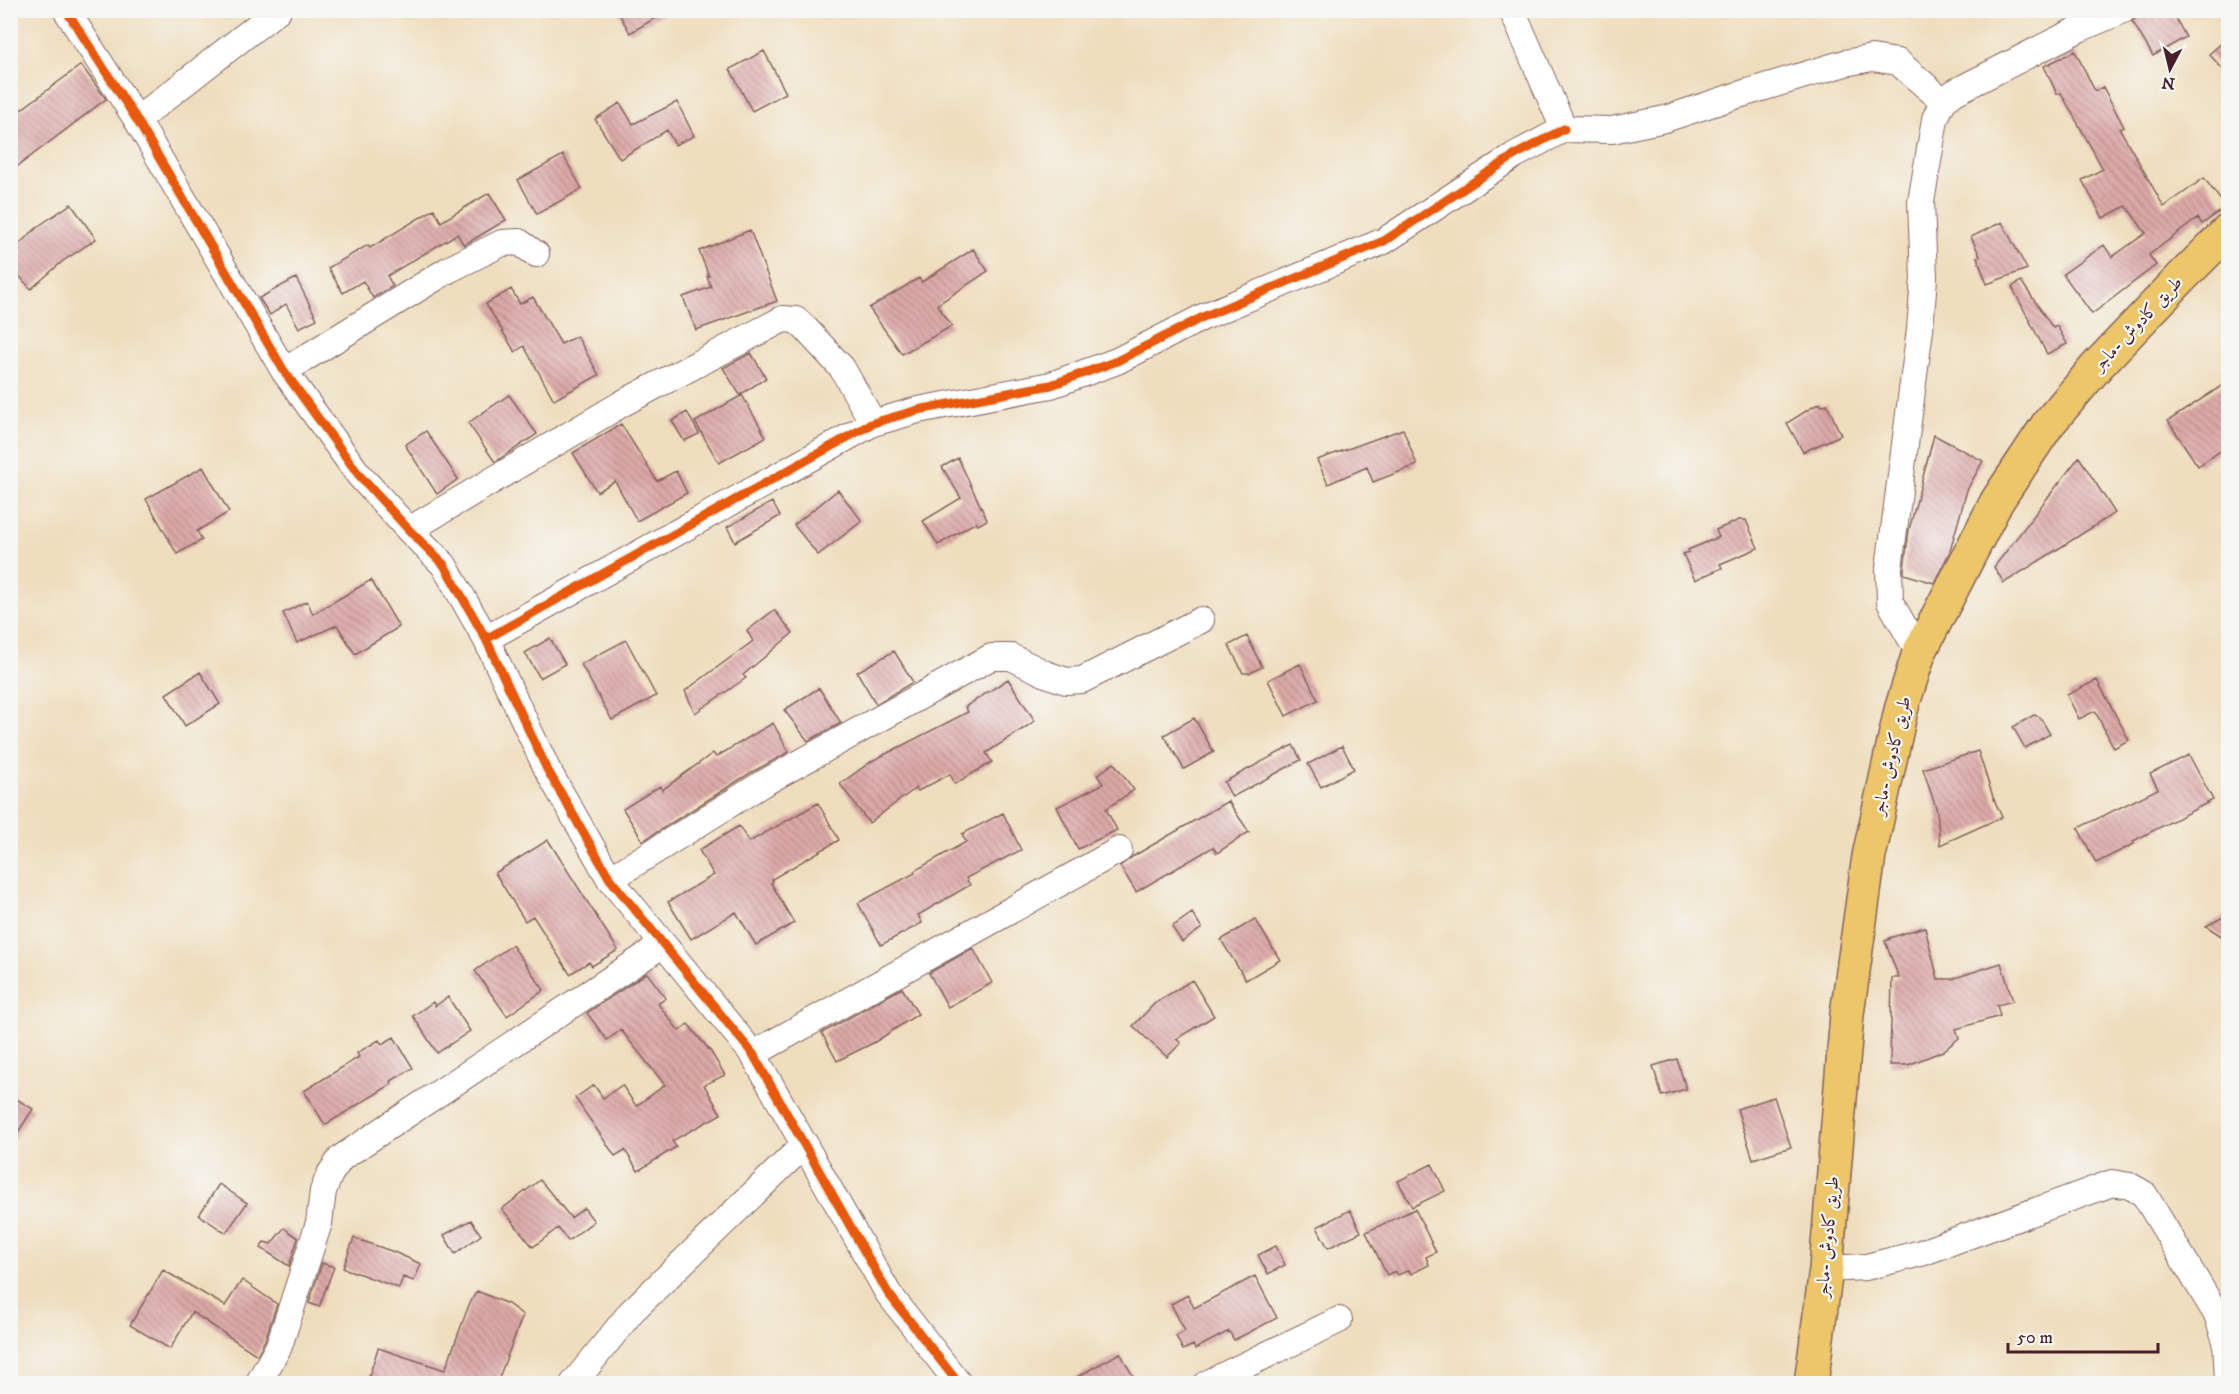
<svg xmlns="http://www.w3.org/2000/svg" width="2239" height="1394" viewBox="0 0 2239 1394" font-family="'IM FELL DW Pica',Amiri,serif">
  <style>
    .building { fill: url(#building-back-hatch) }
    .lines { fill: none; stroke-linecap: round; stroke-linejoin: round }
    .minor-casing { stroke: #84625e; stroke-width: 28 }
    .highway-casing { stroke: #84625e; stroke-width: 36 }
    .minor { stroke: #fff; stroke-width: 26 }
    .highway { stroke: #ecc669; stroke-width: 33 }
    .cycleway-casing { stroke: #f6f6f2; stroke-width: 13 }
    .cycleway { stroke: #e8590c; stroke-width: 9 }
    .labels { text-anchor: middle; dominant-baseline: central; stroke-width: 4.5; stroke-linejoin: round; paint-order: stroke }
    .street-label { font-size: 18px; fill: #4a1f2b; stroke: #f6f6f2 }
  </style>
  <defs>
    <pattern id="building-back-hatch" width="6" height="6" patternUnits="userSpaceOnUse" patternTransform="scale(1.5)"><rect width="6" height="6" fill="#dca9a8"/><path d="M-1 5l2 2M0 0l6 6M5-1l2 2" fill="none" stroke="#b48989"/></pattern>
  </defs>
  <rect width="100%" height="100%" fill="#f6f6f2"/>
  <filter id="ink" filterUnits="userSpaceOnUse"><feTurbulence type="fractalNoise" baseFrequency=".0167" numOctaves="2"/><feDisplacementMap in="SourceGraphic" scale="12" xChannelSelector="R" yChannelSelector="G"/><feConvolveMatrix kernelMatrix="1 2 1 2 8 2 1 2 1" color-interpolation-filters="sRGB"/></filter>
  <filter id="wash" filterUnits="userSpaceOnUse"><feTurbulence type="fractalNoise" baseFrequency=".008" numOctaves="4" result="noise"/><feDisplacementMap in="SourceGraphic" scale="24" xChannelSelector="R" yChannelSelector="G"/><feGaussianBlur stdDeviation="1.35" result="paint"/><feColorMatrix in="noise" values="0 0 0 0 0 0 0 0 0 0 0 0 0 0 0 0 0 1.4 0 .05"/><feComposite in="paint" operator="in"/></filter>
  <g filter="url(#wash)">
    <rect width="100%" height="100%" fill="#efdebe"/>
    <g id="blocks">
      <path class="building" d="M617,10H669L630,33Z
        M2148,10H2171L2186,37L2153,56L2132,21Z
        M2229,37V76L2209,54Z
        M764,51L786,93L752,111L730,69Z
        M2075,51L2095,91L2103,87L2124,127L2120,129L2164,207L2204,178L2226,207L2202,224L2198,218L2149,255L2156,265L2092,314L2063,274L2104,245L2112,257L2146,233L2126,206L2103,218L2082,180L2103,169L2061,93L2057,94L2044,66Z
        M81,65L106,99L10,172V118Z
        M677,102L694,136L675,145L667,130L620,159L595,119L620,103L633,124Z
        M563,155L582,189L537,214L518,180Z
        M489,193L506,220L464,245L457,234L387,276L393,286L373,298L363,281L343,293L328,268L368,245L370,248L434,209L441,222Z
        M71,204L96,239L63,261L31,289L10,266V252L40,225Z
        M2002,222L2027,269L1987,284L1977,257L1980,256L1971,237Z
        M750,230L777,301L696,330L683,297L711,287L707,276H709L699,251Z
        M973,249L988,271L937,305L952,326L902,354L869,308L919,278L922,282Z
        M296,278L317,319L299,328L286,304L270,315L259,298Z
        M2021,281L2053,328L2057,326L2067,344L2047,354L2012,287Z
        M511,289L520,304L533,297L561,344L577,336L599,375L554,400L524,346L515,352L486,304Z
        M751,353L766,378L740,395L723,368Z
        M2229,381V445L2198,466L2168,421Z
        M509,395L537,434L495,462L468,423Z
        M742,395L766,437L719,463L695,422Z
        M1819,403L1822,406L1827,404L1841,435L1803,452L1787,423Z
        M687,412L699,434L684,441L672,421Z
        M621,424L657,481L676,471L687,493L637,521L615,481L597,492L573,453Z
        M1403,429L1417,465L1373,482L1367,467L1328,484L1317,460Z
        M426,431L458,479L437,494L405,445Z
        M1934,435L1983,461L1967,490L1950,551L1934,583L1904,574V569L1909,530Z
        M2079,457L2115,513L2004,583L1994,567Z
        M958,458L987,520L978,525L976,522L938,545L923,521L961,498L942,467Z
        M203,467L229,512L197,531L202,540L177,554L146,499Z
        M838,490L862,521L818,555L794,525Z
        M772,502L780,516L735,542L727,527Z
        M1739,520H1746L1758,548L1720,564L1722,568L1695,580L1683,554L1689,552L1688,550L1719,537L1716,530Z
        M371,580L399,627L355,654L337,625L297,643L283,613L307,601L313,614Z
        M774,610L793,633L743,675L746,678L695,713L685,691L753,641L747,631Z
        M1247,636L1262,667L1250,673H1243L1229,645Z
        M550,638L565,664L540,678L525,653Z
        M626,640L656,696L612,720L581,664Z
        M894,651L913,682L876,704L857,672Z
        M1300,664L1318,700L1286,716L1268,680Z
        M200,672L220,704L185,726L166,694Z
        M1008,679L1035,721L986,753L992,762L955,784L950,774L918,791L916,788L869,823L840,784L872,761L968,712L965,707Z
        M2097,680L2129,740L2114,748L2095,711L2079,719L2067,695Z
        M819,688L841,723L808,741L784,710Z
        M2034,715L2040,717L2050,734L2025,748L2013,727Z
        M1194,718L1214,752L1184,769L1164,735Z
        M773,723L789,752L752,772L643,841L623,809L660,786L662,790L713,753L716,757Z
        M1293,745L1301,760L1232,797L1224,782Z
        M1342,746L1354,769L1321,787L1308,764Z
        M1978,751L1993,797L2002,817L1940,845L1937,811L1923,769Z
        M2189,755L2213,800L2133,841L2134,844L2096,863L2078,828L2158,789L2150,774Z
        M1114,763L1134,790L1106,809L1117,830L1078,849L1057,807L1103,784L1097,775Z
        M1228,801L1249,832L1217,853L1213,847L1136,892L1120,866L1132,857Z
        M818,803L839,840L772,879L773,881L771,883L794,923L756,945L736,912L691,939L668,902L714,875L699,850L739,826L749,842Z
        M1003,813L1021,850L966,878L970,885L918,915L922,923L881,945L858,903L915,873L914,871L966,842L962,834Z
        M548,840L618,950L592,966L589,962L570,974L533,916L525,921L495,873Z
        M1192,913L1202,928L1182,942L1172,927Z
        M2229,914V941L2206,926Z
        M1255,919L1280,960L1246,980L1221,940Z
        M1921,928H1925L1938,979H1952L2001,963L2013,1001L1997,1005L2000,1016L1956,1029L1959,1038L1943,1051L1908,1065H1890L1892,978H1899L1885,941L1890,939L1889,938Z
        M512,945L544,990L507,1016L475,971Z
        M973,948L992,983L948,1007L929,973Z
        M647,973L666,998L658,1004L679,1031L688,1024L711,1052L725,1075L704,1085L721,1114L672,1141L676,1147L638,1171L625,1150L615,1156L575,1098L594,1085L603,1098L622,1085L636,1106L665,1085L621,1030L607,1040L587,1013Z
        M1192,980L1214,1016L1176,1039L1181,1043L1167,1057L1133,1026L1155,1003Z
        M902,988L918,1014L875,1042L837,1061L822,1033Z
        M448,997L470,1031L437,1053L413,1016L433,1002L435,1006Z
        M394,1037L413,1068L391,1081L392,1084L325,1125L304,1091L359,1057L357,1053L379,1040L382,1044Z
        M1677,1059L1686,1089L1662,1096L1653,1066Z
        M10,1095L33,1109L10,1145Z
        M1774,1097L1791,1147L1753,1159L1737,1109Z
        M1432,1164L1445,1191L1412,1207L1398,1181Z
        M540,1180L571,1218L584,1208L594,1221L568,1241L558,1228L533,1247L502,1209Z
        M219,1184L247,1203L226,1233L199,1215Z
        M1415,1209L1436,1252L1426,1257L1429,1265L1411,1274L1409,1270L1398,1275L1395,1271L1387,1275L1366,1232Z
        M1350,1210L1361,1232L1328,1248L1317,1227Z
        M471,1220L481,1235L455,1254L444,1235Z
        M284,1228L298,1238L289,1266L261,1248L264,1242L271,1244Z
        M354,1238L394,1252L421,1264L414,1281L403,1277L399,1288L343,1268Z
        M1276,1246L1285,1265L1268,1274L1258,1255Z
        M322,1263L334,1267L319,1307L309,1303Z
        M163,1270L225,1306L242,1280L277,1304L265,1340L257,1355L192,1312L170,1349L130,1325Z
        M1255,1276L1277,1318L1234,1340L1229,1331L1195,1349L1193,1345L1183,1350L1176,1336L1185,1331L1171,1304L1188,1295L1194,1308Z
        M477,1291L508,1304L523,1315L497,1383H367L378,1348L445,1370L470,1302Z
        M1120,1353L1137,1383H1066Z"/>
    </g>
  </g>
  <g filter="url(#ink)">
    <use href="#blocks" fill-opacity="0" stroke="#84625e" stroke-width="1.5"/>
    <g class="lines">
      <defs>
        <path id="minor" d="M66,10L137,120L284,371L359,475L409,530L444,565L486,639L547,769L610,879L753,1054L888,1293L959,1384
          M1512,10L1564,129L1612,130L1665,119L1738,95L1845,63L1872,58L1898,62L1943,101
          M137,120L278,10
          M284,371L448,270L502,243L519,242L536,254
          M409,530L623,403L783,319L796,320L805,328L842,368L873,423
          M486,639L873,423L918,410L1051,385L1117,361L1203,317L1384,241L1515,155L1564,129
          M1919,653L1890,602L1889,568L1920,329L1924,278L1921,202L1935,119L1943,101L1955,92L2079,29L2123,10
          M610,879L762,784L991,657H1011L1046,674L1066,681L1082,680L1201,620
          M753,1054L1119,850
          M1826,1269L1866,1267L1921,1253L2112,1183L2130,1186L2144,1194L2217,1315L2226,1341L2228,1380L2226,1384
          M258,1384L279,1346L319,1223L323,1191L330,1174L341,1158L662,945
          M573,1384L632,1311L805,1144
          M1206,1384L1339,1320"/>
        <path id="highway" d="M1811,1384L1826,1269L1847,1014L1869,856L1901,710L1919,653L1997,501L2048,424L2098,365L2182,277L2228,231"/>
      </defs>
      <use href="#minor" class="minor-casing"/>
      <use href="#highway" class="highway-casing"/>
      <use href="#minor" class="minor"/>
      <use href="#highway" class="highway"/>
      <defs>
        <path id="cycleway" d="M66,10L137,120L284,371L359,475L409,530L444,565L486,639L547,769L610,879L753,1054L888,1293L959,1384
          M486,639L873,423L918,410L1051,385L1117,361L1203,317L1384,241L1515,155L1564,129"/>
      </defs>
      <use href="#cycleway" class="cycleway-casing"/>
      <use href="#cycleway" class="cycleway"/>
    </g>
  </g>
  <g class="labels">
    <g class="street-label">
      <text transform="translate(2138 324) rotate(-47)">طريق كادوش -ماجر</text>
      <text transform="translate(1892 756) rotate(-77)">طريق كادوش -ماجر</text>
      <text transform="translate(1828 1237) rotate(-85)">طريق كادوش -ماجر</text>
    </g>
  </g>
  <rect width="2239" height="1394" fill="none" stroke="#f6f6f2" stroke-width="36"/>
  <g transform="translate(2170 69) rotate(187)" stroke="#f6f6f2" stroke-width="4.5" paint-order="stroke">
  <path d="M0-4.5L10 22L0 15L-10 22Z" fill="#4a1f2b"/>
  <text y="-9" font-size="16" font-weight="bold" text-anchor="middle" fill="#4a1f2b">N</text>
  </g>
  <path d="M2008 1343v9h150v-9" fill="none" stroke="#4a1f2b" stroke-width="3"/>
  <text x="2017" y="1343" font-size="18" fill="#4a1f2b" stroke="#f6f6f2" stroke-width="4.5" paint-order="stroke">50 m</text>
</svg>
